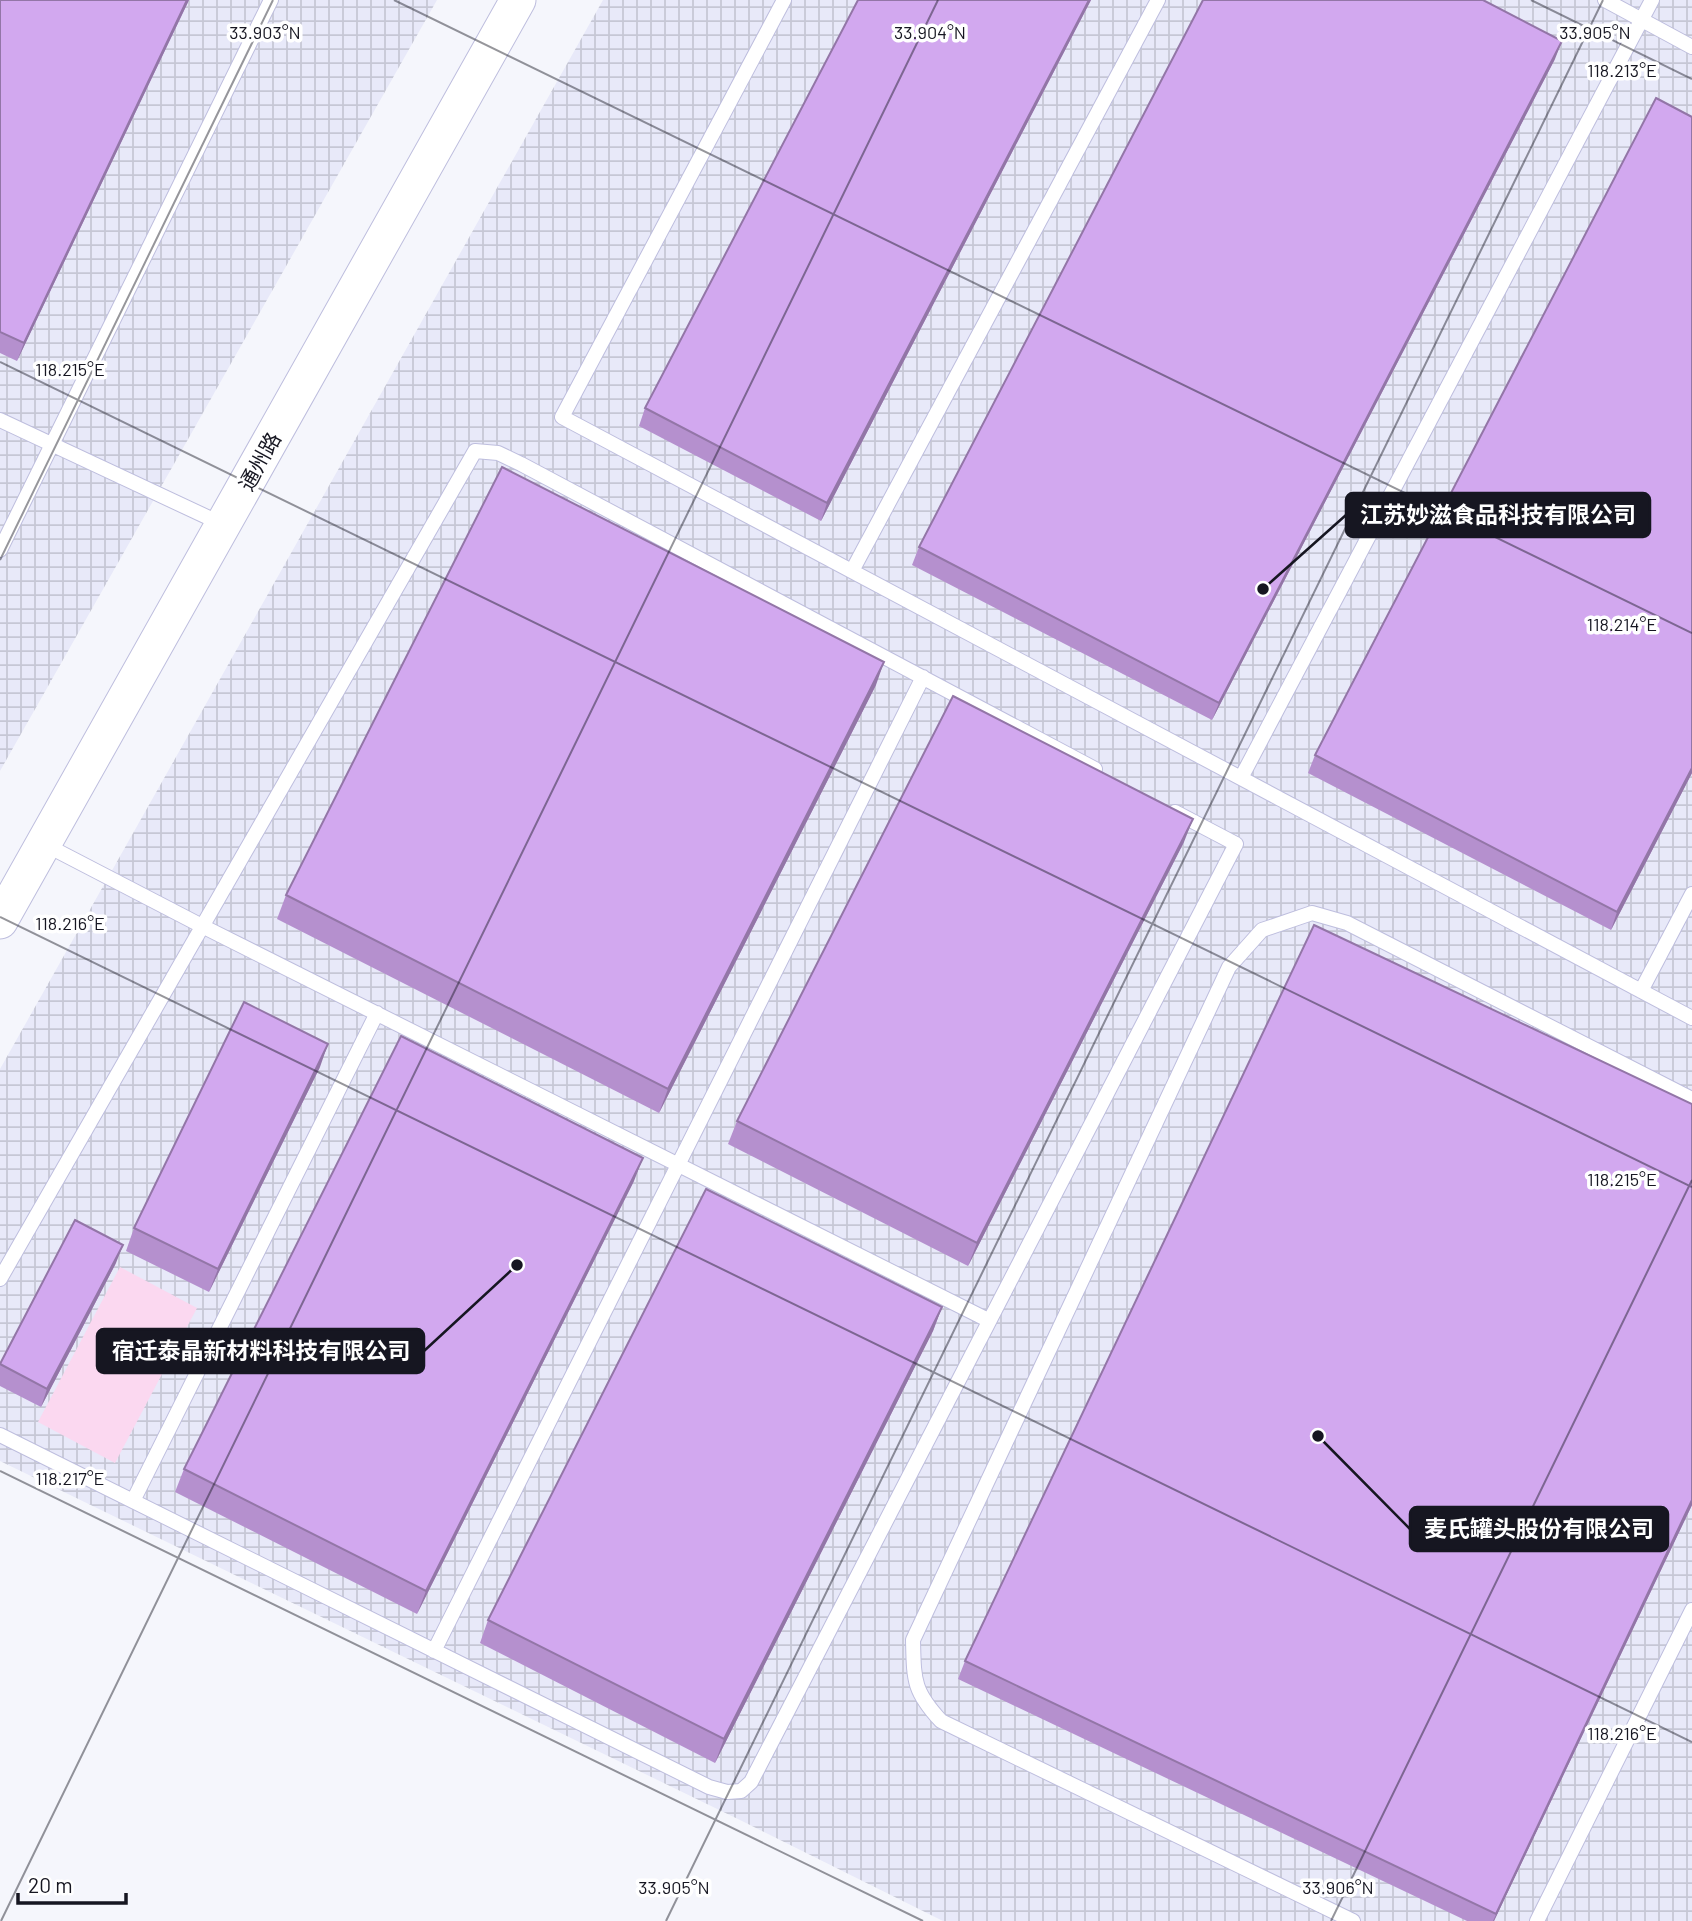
<svg xmlns="http://www.w3.org/2000/svg" width="1692" height="1921" viewBox="0 0 1692 1921" font-family="Barlow,'Noto Sans SC',sans-serif">
  <style>
    .industrial { fill: url(#industrial-grid) }
    .green { fill: #fbd8f0 }
    .lines { fill: none; stroke-linecap: round; stroke-linejoin: round }
    .service-casing { stroke: #bebede; stroke-width: 16 }
    .tertiary-casing { stroke: #bebede; stroke-width: 37 }
    .service { stroke: #fff; stroke-width: 14 }
    .tertiary { stroke: #fff; stroke-width: 35 }
    .wall { fill: #b590ce }
    .shaded-wall { fill: #9376a7 }
    .building { fill: #d2a8ef; stroke: #9376a7; stroke-width: 2 }
    .ticks { fill: none; stroke: #161621; stroke-width: 2; stroke-opacity: 0.45 }
    .labels { text-anchor: middle; dominant-baseline: central; stroke-width: 7; stroke-linejoin: round; paint-order: stroke }
    .street-label { font-size: 21px; fill: #161621; stroke: #fff }
    .ticks-label { font-size: 18px; text-anchor: middle; fill: #161621; stroke: #fff; stroke-width: 7; stroke-linejoin: round; paint-order: stroke }
    .leader { fill: none; stroke: #161621; stroke-width: 2.5 }
    .callout-dot { fill: #161621; stroke: #fff; stroke-width: 2.5 }
    .callout { fill: #161621; stroke: #161621; stroke-width: 2.5 }
    .callout-label { font-size: 23px; text-anchor: middle; font-weight: bold; fill: #fff }
  </style>
  <defs>
    <pattern id="industrial-grid" width="8" height="8" patternUnits="userSpaceOnUse" patternTransform="scale(1.75)"><rect width="8" height="8" fill="#e8e9f9"/><path d="M0 4h8M4 0v8" fill="none" stroke="#c6c7d5"/></pattern>
  </defs>
  <rect width="100%" height="100%" fill="#f5f6fc"/>
  <path class="industrial" d="M0,0H437L0,771Z
    M603,0H1692V1921H943L742,1821L0,1461V1069Z"/>
  <path class="green" d="M120,1267L197,1308L115,1463L38,1422Z"/>
  <g class="lines">
    <defs>
      <path id="service" d="M784,0L562,417L1692,1018
        M1605,0L1692,47
        M0,420L222,524
        M0,550L271,0
        M852,571L1158,0
        M1241,778L1652,0
        M44,844L202,926L988,1320
        M1641,991L1692,894
        M0,1279L475,451L498,453L521,464L1095,769
        M0,1435L709,1787L727,1792L741,1791L751,1782L1236,844L1175,812
        M133,1501L377,1013
        M434,1651L923,677
        M1353,1921L941,1721C913,1691 914,1680 913,1640L1229,967L1262,930L1312,913L1347,923L1692,1099
        M1537,1921L1692,1610"/>
      <path id="tertiary" d="M0,921L518,0"/>
    </defs>
    <use href="#service" class="service-casing"/>
    <use href="#tertiary" class="tertiary-casing"/>
    <use href="#service" class="service"/>
    <use href="#tertiary" class="tertiary"/>
  </g>
  <path class="wall" d="M0,0H189L17,361L0,353Z
    M858,0H1091L821,521L639,426L645,408Z
    M1555,59L1212,720L912,565L919,547Z
    M1692,117V773L1611,930L1308,773L1315,755Z
    M876,685L659,1113L277,919L286,895Z
    M1184,842L968,1266L728,1144L737,1121Z
    M320,1067L209,1292L126,1251L134,1228Z
    M1692,1104V1505L1494,1921H1467L958,1679L965,1661Z
    M634,1181L417,1614L175,1492L184,1469Z
    M116,1263L41,1407L0,1386V1364Z
    M942,1307L933,1331L715,1763L480,1643L488,1620Z"/>
  <path class="shaded-wall" d="M187,0H189L17,361L24,343Z
    M1089,0H1091L821,521L827,503Z
    M1562,41L1555,59L1212,720L1219,703Z
    M884,662L876,685L659,1113L668,1089Z
    M1692,768V773L1611,930L1617,912Z
    M1193,819L1184,842L968,1266L977,1243Z
    M328,1044L320,1067L209,1292L218,1269Z
    M643,1158L634,1181L417,1614L426,1591Z
    M123,1245L116,1263L41,1407L47,1389Z
    M942,1307L933,1331L715,1763L724,1739Z
    M1692,1500V1505L1494,1921H1493Z"/>
  <path class="building" d="M0,0H187L24,343L0,332Z
    M858,0H1089L827,503L645,408Z
    M1203,0H1483L1562,41L1219,703L919,547Z
    M1656,98L1692,117V768L1617,912L1315,755Z
    M502,467L884,662L668,1089L286,895Z
    M953,696L1193,819L977,1243L737,1121Z
    M1314,925L1692,1104V1500L1496,1914L965,1661Z
    M244,1002L328,1044L218,1269L134,1228Z
    M401,1036L643,1158L426,1591L184,1469Z
    M706,1189L942,1307L724,1739L488,1620Z
    M75,1220L123,1245L47,1389L0,1364Z"/>
  <path class="ticks" d="M394,0L1692,633M1531,0L1692,79M0,362L1692,1187M0,560L273,0M0,917L1692,1742M0,1471L923,1921M1,1921L938,0M666,1921L1603,0M1331,1921L1692,1180"/>
  <g class="labels">
    <g class="street-label">
      <text transform="translate(259 461) rotate(-61)">通州路</text>
    </g>
  </g>
  <g class="ticks-label">
    <text x="265" y="39">33.903°N</text>
    <text x="930" y="39">33.904°N</text>
    <text x="1595" y="39">33.905°N</text>
    <text x="1622" y="77">118.213°E</text>
    <text x="70" y="376">118.215°E</text>
    <text x="1622" y="631">118.214°E</text>
    <text x="70" y="930">118.216°E</text>
    <text x="1622" y="1186">118.215°E</text>
    <text x="70" y="1485">118.217°E</text>
    <text x="1622" y="1740">118.216°E</text>
    <text x="674" y="1894">33.905°N</text>
    <text x="1338" y="1894">33.906°N</text>
  </g>
  <path class="leader" d="M1263 589L1346 515M517 1265L424 1351M1318 1436L1410 1529"/>
  <g class="callout-dot">
    <circle cx="1263" cy="589" r="7"/>
    <circle cx="517" cy="1265" r="7"/>
    <circle cx="1318" cy="1436" r="7"/>
  </g>
  <g class="callout">
    <rect x="1346" y="493" width="304" height="44" rx="7"/>
    <rect x="97" y="1329" width="327" height="44" rx="7"/>
    <rect x="1410" y="1507" width="258" height="44" rx="7"/>
  </g>
  <g class="callout-label">
    <text x="1498" y="523">江苏妙滋食品科技有限公司</text>
    <text x="261" y="1359">宿迁泰晶新材料科技有限公司</text>
    <text x="1539" y="1537">麦氏罐头股份有限公司</text>
  </g>
  <path d="M18 1893v10h108v-10" fill="none" stroke="#161621" stroke-width="3.5"/>
  <text x="28" y="1893" font-size="21" fill="#161621" stroke="#ffffff" stroke-width="5" paint-order="stroke">20 m</text>
</svg>
